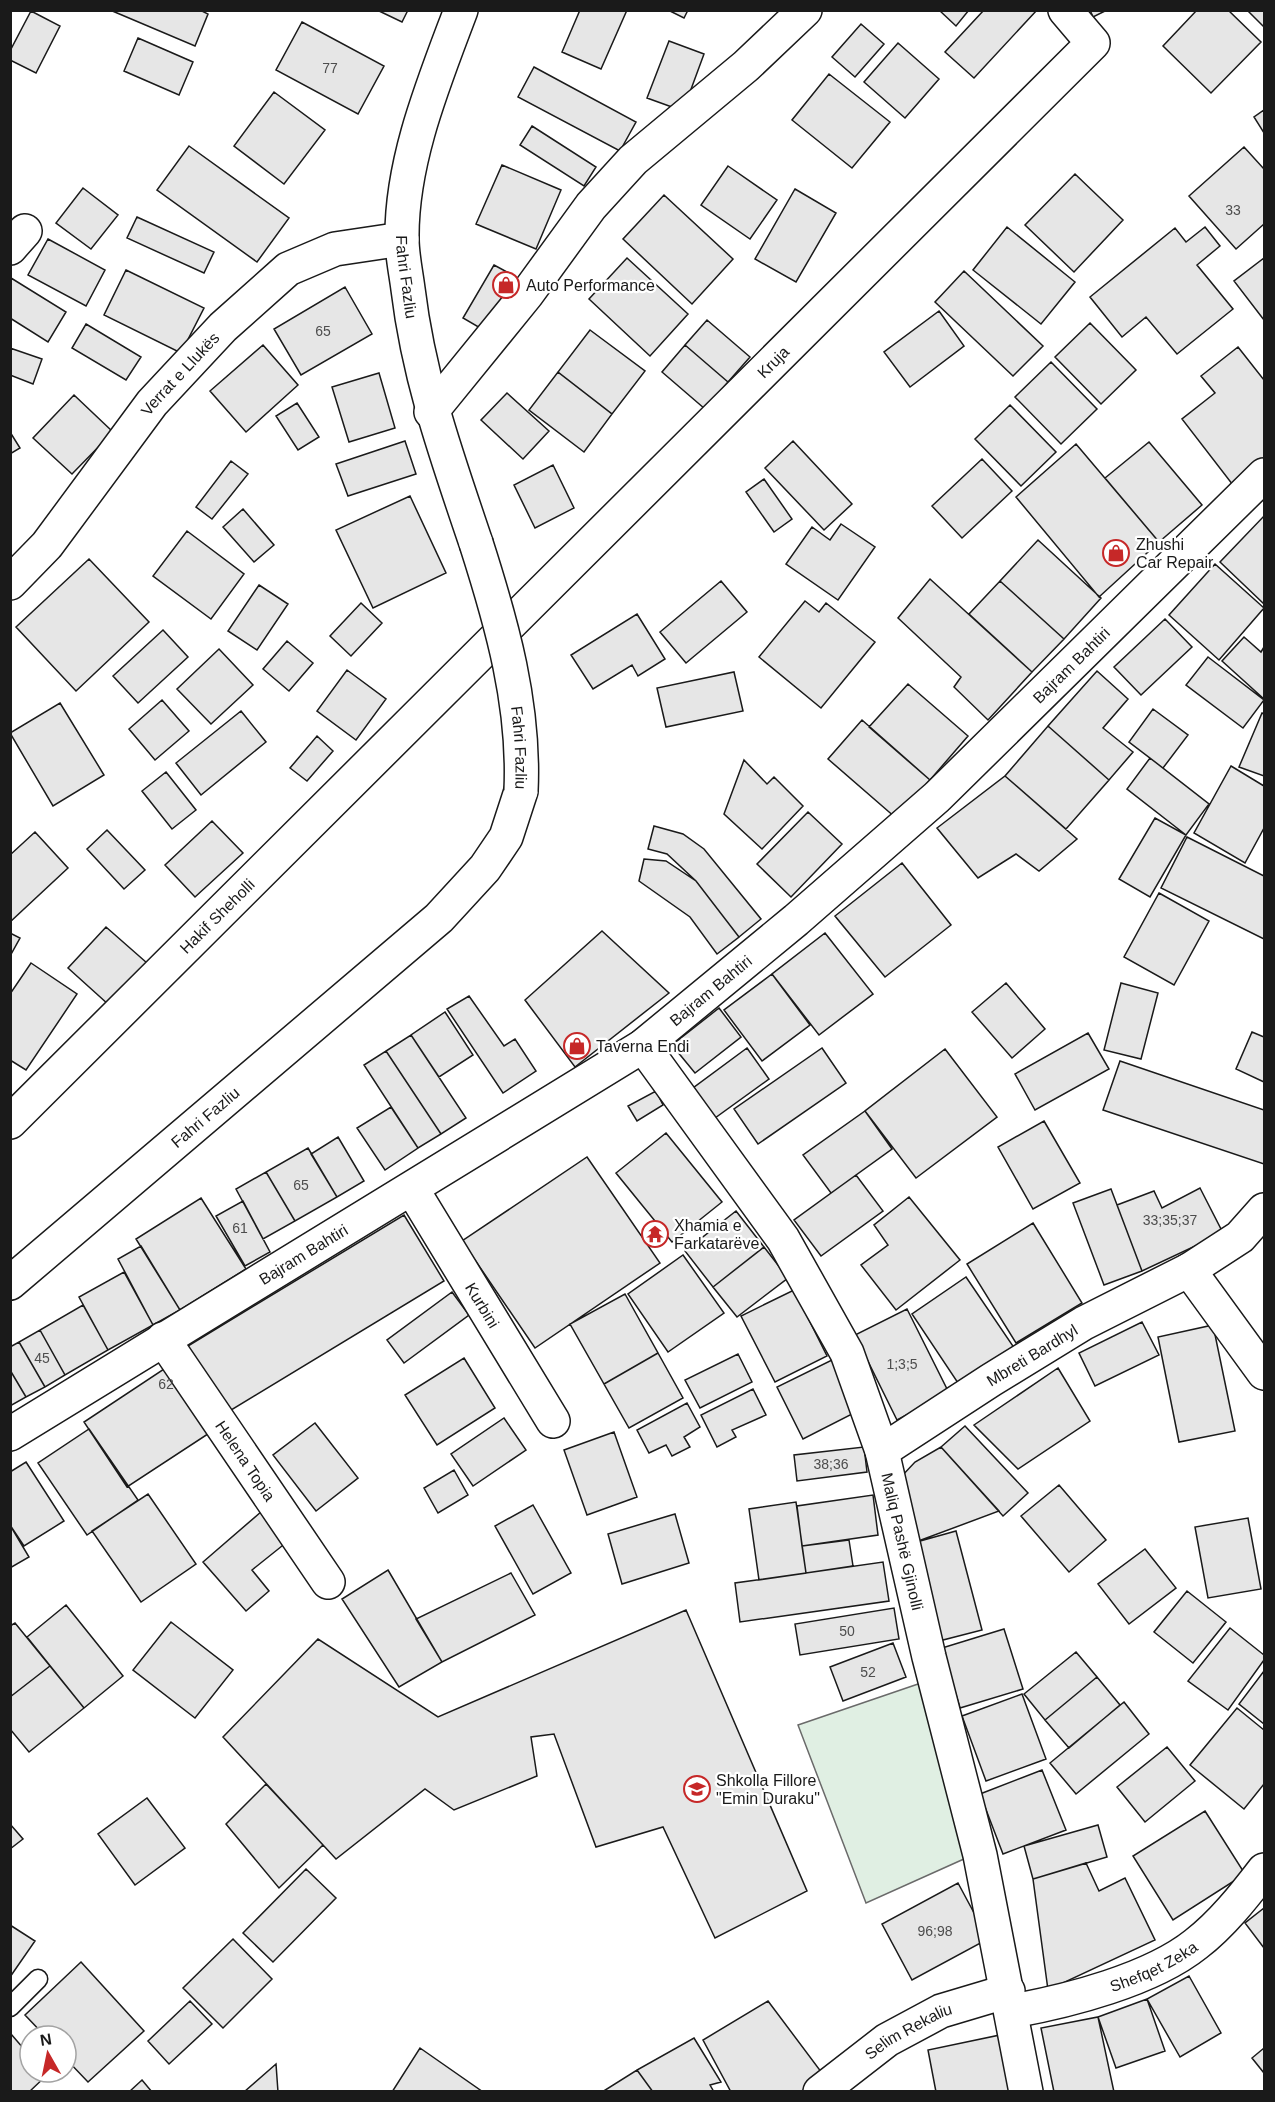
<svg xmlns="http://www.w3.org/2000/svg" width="1275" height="2102" viewBox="0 0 1275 2102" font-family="Helvetica,sans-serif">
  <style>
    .green { fill: #e0efe3; stroke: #6a6a6a; stroke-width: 1.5 }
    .building { fill: #e6e6e6; stroke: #1a1a1a; stroke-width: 1.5 }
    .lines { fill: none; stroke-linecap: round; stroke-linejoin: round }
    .service-casing { stroke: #1a1a1a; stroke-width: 21 }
    .minor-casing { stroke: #1a1a1a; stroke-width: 36 }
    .primary-casing { stroke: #1a1a1a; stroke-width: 36 }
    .service { stroke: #fff; stroke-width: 18 }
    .minor { stroke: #fff; stroke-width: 33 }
    .primary { stroke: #fff; stroke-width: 33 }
    .primary-bridge-casing { stroke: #1a1a1a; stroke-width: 36; stroke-linecap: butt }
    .primary-bridge { stroke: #fff; stroke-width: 33 }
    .labels { text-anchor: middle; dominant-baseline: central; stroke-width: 4.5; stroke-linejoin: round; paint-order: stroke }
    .number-label { font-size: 14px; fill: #4d4d4d }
    .street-label { font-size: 16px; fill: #1a1a1a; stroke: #fff }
    .poi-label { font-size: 16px; fill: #1a1a1a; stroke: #fff; text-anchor: start }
  </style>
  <rect width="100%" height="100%" fill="#fff"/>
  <path class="green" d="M921,1683L975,1854L866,1903L798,1725Z"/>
  <path class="building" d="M110,10H200L208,14L195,46Z
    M377,10H408L402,22Z
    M580,10H627L601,69L562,52Z
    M668,10H688L684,18Z
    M939,10H969L956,26Z
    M984,10H1037L974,78L945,52Z
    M1090,10H1107L1093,17Z
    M1197,10H1228L1261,42L1211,93L1163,46Z
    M1247,10H1264V27Z
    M31,11L60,26L36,73L10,60V51Z
    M302,22L384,66L358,114L276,70Z
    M861,24L884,44L855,77L832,57Z
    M138,38L193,62L179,95L124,71Z
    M669,41L704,54L683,111L647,98Z
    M898,43L939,79L905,118L864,82Z
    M534,67L636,122L620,151L518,97Z
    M829,74L890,122L852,168L792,120Z
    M274,92L325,130L284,184L234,146Z
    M1264,110V133L1254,117Z
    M532,126L596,167L584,186L520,145Z
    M189,146L289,218L257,262L157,190Z
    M1244,147L1264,169V224L1236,249L1189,196Z
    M502,165L561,190L536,249L476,224Z
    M728,166L777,200L750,239L701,205Z
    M1075,174L1123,220L1074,272L1025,225Z
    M83,188L118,215L91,249L56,223Z
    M795,189L836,213L796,282L755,259Z
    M664,195L733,259L692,304L623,239Z
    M137,217L214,252L204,273L127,238Z
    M1007,227L1075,282L1041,324L973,270Z
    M1205,227L1220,246L1197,265L1233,309L1177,354L1146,317L1122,337L1090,297L1175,228L1186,242Z
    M48,239L105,270L86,306L28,275Z
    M627,258L688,314L650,356L589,299Z
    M1264,258V320L1234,281Z
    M494,265L518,278L487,332L463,318Z
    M126,270L204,308L181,353L104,315Z
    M964,271L1043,346L1013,376L935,302Z
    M11,278L66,312L48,342L10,318Z
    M345,287L372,334L301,375L274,329Z
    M939,311L964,346L910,387L884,352Z
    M707,320L750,357L728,382L685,345Z
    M1090,323L1136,370L1101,404L1055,357Z
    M86,324L141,357L126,380L72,348Z
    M590,330L645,371L612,414L558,372Z
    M263,345L298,385L246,432L210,391Z
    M685,345L728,382L705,409L662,372Z
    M1238,347L1264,380V467L1236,489L1182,419L1215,393L1201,376Z
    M10,348L42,359L33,384L10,375Z
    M1051,362L1097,409L1061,444L1015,397Z
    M558,372L612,414L584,452L529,410Z
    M379,373L395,428L349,442L332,387Z
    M507,393L549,431L523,459L481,420Z
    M74,395L113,432L72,474L33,438Z
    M297,403L319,437L298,450L276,416Z
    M1010,405L1056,452L1021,486L975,439Z
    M10,432L20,448L10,454Z
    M405,441L416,474L348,496L336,464Z
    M793,441L852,504L824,530L765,468Z
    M1149,442L1202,505L1159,542L1105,478Z
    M1076,444L1159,542L1099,597L1016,497Z
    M982,459L1012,491L962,538L932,506Z
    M231,461L248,474L212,519L196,507Z
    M553,465L574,508L535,528L514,485Z
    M764,479L792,519L774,532L746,492Z
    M410,496L446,573L373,608L336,530Z
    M243,509L274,545L254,562L223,527Z
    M1264,516V604L1220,562Z
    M841,524L875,547L838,600L786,564L812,527L830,540Z
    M187,531L244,574L211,619L153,576Z
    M1038,540L1101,598L1064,639L1000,581Z
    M89,559L149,622L76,691L16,627Z
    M1215,564L1264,608L1219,660L1169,615Z
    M930,579L1032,672L988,720L954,687L961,677L898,618Z
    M721,581L747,612L686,663L660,632Z
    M1000,581L1064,639L1032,672L969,614Z
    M259,585L288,604L257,650L228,631Z
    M805,601L819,612L826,603L875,642L821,708L759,657Z
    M361,603L382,623L351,656L330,636Z
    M637,614L665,659L638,676L632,665L593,689L571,655Z
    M1165,619L1192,647L1141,695L1114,667Z
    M163,630L188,657L138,703L113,676Z
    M1244,637L1261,652L1264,647V699L1222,661Z
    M287,641L313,663L289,691L263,669Z
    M219,649L253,685L211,724L177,689Z
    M1208,657L1264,700L1243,728L1186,685Z
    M347,670L386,699L356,740L317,711Z
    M1097,671L1128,699L1103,728L1133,752L1109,780L1048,726Z
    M734,672L743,711L666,727L657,688Z
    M908,684L968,736L930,780L869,727Z
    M162,700L189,731L155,760L129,729Z
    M60,703L104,775L53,806L10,733Z
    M1153,709L1188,735L1163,768L1129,742Z
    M241,711L266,742L201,795L176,763Z
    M1262,713L1264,714V776L1239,767Z
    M862,720L930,780L896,818L828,759Z
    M1048,726L1109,780L1066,829L1005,776Z
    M317,736L333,751L307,781L290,768Z
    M1150,758L1209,804L1186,835L1127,789Z
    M744,760L767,784L774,777L803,806L762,849L724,814Z
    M1231,766L1264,786V828L1245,863L1194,833Z
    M166,772L196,810L172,829L142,791Z
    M1005,776L1077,839L1039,871L1016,854L978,878L937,828Z
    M808,812L842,844L791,897L757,864Z
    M1155,818L1186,835L1150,897L1119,879Z
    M212,821L243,853L195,897L165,865Z
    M654,826L683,834L704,849L761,919L739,937L696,881L667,854L648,849Z
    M107,830L145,870L124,889L87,849Z
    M35,832L68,868L10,922V855Z
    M1187,837L1264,876V939L1161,888Z
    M644,859L666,861L696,881L739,937L717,954L690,917L639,881Z
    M902,863L951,925L885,977L835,916Z
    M1159,893L1209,921L1174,985L1124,957Z
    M106,927L147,963L109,1005L68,968Z
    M602,931L669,993L575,1067L525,1000Z
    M10,933L20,938L10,956Z
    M825,933L873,994L819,1035L772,974Z
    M31,963L77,994L26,1070L10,1060V994Z
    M772,974L810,1025L762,1061L724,1010Z
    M1006,983L1045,1029L1012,1058L972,1012Z
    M1121,983L1158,993L1141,1059L1104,1050Z
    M469,996L504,1046L515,1039L536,1071L503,1093L447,1009Z
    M719,1008L741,1037L695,1073L672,1045Z
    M445,1012L473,1055L439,1077L411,1035Z
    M1252,1032L1264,1037V1082L1236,1069Z
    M1088,1033L1109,1069L1035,1110L1015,1074Z
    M411,1035L466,1118L441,1134L386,1051Z
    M747,1048L769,1079L715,1118L693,1088Z
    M822,1048L846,1083L758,1144L734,1109Z
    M945,1049L997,1117L916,1178L865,1111Z
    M386,1051L441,1134L418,1148L364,1065Z
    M1120,1061L1264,1110V1164L1103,1110Z
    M656,1091L663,1105L637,1121L628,1106Z
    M391,1107L418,1148L385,1170L357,1128Z
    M865,1111L892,1149L831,1193L803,1155Z
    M1044,1121L1080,1183L1033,1209L998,1147Z
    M666,1133L722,1202L672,1242L616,1173Z
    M338,1137L364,1181L337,1197L311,1154Z
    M308,1148L337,1197L295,1221L266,1172Z
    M587,1157L660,1263L535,1348L462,1241Z
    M266,1172L295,1221L263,1239L236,1189Z
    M856,1175L883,1211L821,1256L794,1220Z
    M1200,1188L1223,1233L1142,1271L1117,1205L1154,1191L1162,1208Z
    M1111,1189L1142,1271L1104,1285L1073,1203Z
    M909,1197L960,1260L896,1310L861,1265L888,1245L874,1225Z
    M201,1198L246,1269L180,1310L136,1239Z
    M243,1201L270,1252L245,1266L216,1216Z
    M736,1211L764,1247L713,1287L685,1251Z
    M404,1215L444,1281L223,1415L183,1349Z
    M1033,1223L1082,1303L1016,1343L967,1264Z
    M141,1246L180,1310L153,1325L118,1259Z
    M764,1247L788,1278L737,1317L713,1287Z
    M683,1255L724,1313L668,1352L628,1294Z
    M124,1272L153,1325L108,1350L79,1297Z
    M966,1277L1017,1352L962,1389L912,1314Z
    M794,1290L827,1356L775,1382L741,1316Z
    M452,1292L469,1315L404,1363L387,1340Z
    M625,1294L658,1353L604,1384L570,1324Z
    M83,1305L108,1350L65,1375L40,1330Z
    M907,1309L949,1393L897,1420L855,1335Z
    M1142,1322L1159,1355L1095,1386L1079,1353Z
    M1213,1325L1235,1431L1179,1442L1158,1337Z
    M40,1330L65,1375L45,1387L19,1342Z
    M19,1342L45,1387L26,1397L10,1370V1347Z
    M658,1353L683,1398L629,1428L604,1384Z
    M738,1354L752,1382L700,1408L685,1380Z
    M464,1358L495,1408L437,1445L405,1395Z
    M834,1359L860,1410L803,1439L777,1387Z
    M170,1365L214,1430L127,1487L84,1422Z
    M1058,1368L1090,1421L1018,1469L974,1425Z
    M10,1370L26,1397L10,1406Z
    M753,1389L766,1415L732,1430L736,1437L717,1447L701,1415Z
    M687,1403L700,1427L684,1437L690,1447L672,1456L666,1445L649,1453L637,1430Z
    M504,1418L526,1450L473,1486L451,1454Z
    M315,1423L358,1478L316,1511L273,1455Z
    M965,1426L1028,1493L1003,1516L941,1447Z
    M89,1429L138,1500L87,1535L38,1463Z
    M614,1432L637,1497L587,1515L564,1450Z
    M864,1447L867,1472L797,1481L794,1455Z
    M941,1447L999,1511L913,1543L900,1478L915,1462Z
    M26,1462L64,1521L24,1546L10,1525V1472Z
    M454,1470L468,1495L438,1513L424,1488Z
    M1059,1485L1106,1540L1069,1572L1021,1516Z
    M148,1494L196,1564L141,1602L92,1531Z
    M873,1495L878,1535L802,1546L797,1506Z
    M796,1502L806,1573L759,1580L749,1509Z
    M533,1505L571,1573L533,1594L495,1526Z
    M262,1511L287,1542L252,1570L269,1591L246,1611L203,1562Z
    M675,1514L689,1563L622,1584L608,1534Z
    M1248,1518L1261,1589L1208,1598L1195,1527Z
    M10,1525L29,1557L10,1568Z
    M956,1531L982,1630L939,1641L913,1543Z
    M849,1540L853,1566L806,1573L802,1546Z
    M1145,1549L1176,1588L1129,1624L1098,1584Z
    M883,1562L889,1601L740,1622L735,1583Z
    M388,1570L442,1662L399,1687L342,1599Z
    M511,1573L535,1615L442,1662L416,1619Z
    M1187,1591L1226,1622L1193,1663L1154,1632Z
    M66,1605L123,1676L84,1708L27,1637Z
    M894,1608L899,1639L800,1655L795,1624Z
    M686,1610L807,1891L715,1938L663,1827L596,1847L554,1734L531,1737L537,1776L454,1810L425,1789L336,1859L223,1737L318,1639L438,1717Z
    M171,1622L233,1670L195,1718L133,1670Z
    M15,1623L50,1666L10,1697V1626Z
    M1230,1628L1264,1655V1660L1228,1710L1188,1681Z
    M1004,1629L1023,1689L960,1708L942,1648Z
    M893,1643L906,1677L843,1701L830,1667Z
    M1076,1652L1097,1677L1045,1720L1024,1694Z
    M50,1666L84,1708L29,1752L10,1729V1697Z
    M1264,1671V1724L1239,1704Z
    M1097,1677L1120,1705L1069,1748L1045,1720Z
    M1022,1694L1046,1759L986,1781L962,1716Z
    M1124,1702L1149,1734L1076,1794L1050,1763Z
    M1237,1708L1264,1730V1784L1244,1809L1190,1765Z
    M1167,1747L1195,1781L1145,1822L1117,1787Z
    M1042,1770L1066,1830L1003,1854L980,1794Z
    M266,1784L323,1845L279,1888L226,1824Z
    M147,1798L185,1848L135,1885L98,1834Z
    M1205,1811L1245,1874L1173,1920L1133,1856Z
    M10,1824L23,1839L10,1849Z
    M1098,1825L1107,1857L1033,1879L1024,1846Z
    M1086,1863L1099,1891L1125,1878L1155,1940L1048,1990L1033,1879Z
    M306,1869L336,1898L273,1962L243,1933Z
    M958,1883L988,1939L912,1980L882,1924Z
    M1264,1908V1948L1245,1923Z
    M10,1925L35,1941L10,1977Z
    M233,1939L272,1979L223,2028L183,1988Z
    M81,1962L144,2031L88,2082L66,2059V2036H45L25,2015Z
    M1189,1976L1221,2033L1180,2057L1147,1999Z
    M1147,1999L1165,2051L1116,2068L1098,2017Z
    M190,2001L212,2024L169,2064L148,2041Z
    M768,2001L825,2077L805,2092H731L703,2040Z
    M1098,2017L1114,2092H1054L1041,2028Z
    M11,2034L30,2056V2072H45L47,2075L29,2092H10Z
    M1000,2035L1012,2092H936L928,2050Z
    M694,2038L721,2082L710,2085L714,2092H653L637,2070Z
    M420,2048L483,2092H392Z
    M1264,2048V2073L1252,2058Z
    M276,2064L278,2092H244Z
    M637,2070L653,2092H602Z
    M142,2080L152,2092H129Z"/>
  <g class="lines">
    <defs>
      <path id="service" d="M10,2007L38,1979"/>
      <g id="minor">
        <path d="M10,248L25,231"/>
        <path d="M431,412L527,294L591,206L633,160L746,66L805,10"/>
        <path id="s1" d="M10,583L47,545L152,403L223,327L288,269L335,249L402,239"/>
        <path id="s2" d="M643,1046L783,1239L847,1353L882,1451L929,1657L980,1855L1026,2092"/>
        <path id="s3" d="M10,1122L1093,43L1065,10"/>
        <path id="s4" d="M412,1189L553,1421"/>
        <path d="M1189,1270L1264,1373"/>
        <path id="s5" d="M163,1339L328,1582"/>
        <path id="s6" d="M882,1451L991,1380L1084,1323L1189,1270L1240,1237L1264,1210"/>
        <path id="s7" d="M1013,2011C1068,2001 1151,1980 1196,1944C1222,1924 1244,1896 1264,1870"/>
        <path id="s8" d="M820,2092L887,2040L941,2011L1008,1991"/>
      </g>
      <g id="primary">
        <path id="s9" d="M461,10C434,82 401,161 402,239C402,255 406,273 408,289C419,380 447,457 476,543"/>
        <path id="s10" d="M10,1283L439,918L485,868L506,837L521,791"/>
        <path id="s11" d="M10,1434L643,1046L796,920L937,797L1264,475"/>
      </g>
    </defs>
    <use href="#service" class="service-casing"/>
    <use href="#minor" class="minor-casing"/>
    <use href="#primary" class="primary-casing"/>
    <use href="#service" class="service"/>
    <use href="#minor" class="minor"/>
    <use href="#primary" class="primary"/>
    <defs>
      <g id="primary-bridge">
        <path id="s12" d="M476,543C502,624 525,705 521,791"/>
      </g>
    </defs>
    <use href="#primary-bridge" class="primary-bridge-casing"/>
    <use href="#primary-bridge" class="primary-bridge"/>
  </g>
  <defs>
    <symbol id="shop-ring" viewBox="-11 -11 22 22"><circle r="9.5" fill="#fff" stroke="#c62828" stroke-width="1.5"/><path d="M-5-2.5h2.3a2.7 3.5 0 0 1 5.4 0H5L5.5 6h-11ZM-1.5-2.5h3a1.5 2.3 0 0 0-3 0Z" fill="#c62828"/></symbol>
    <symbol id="temple-ring" viewBox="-11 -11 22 22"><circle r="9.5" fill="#fff" stroke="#c62828" stroke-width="1.5"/><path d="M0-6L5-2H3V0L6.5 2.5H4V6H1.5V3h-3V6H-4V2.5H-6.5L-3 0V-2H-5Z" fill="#c62828"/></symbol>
    <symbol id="school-ring" viewBox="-11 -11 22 22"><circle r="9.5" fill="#fff" stroke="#c62828" stroke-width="1.5"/><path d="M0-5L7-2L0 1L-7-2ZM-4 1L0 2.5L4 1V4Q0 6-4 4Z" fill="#c62828"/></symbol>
  </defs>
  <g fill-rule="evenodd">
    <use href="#shop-ring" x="491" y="270" width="30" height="30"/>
    <use href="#shop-ring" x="1101" y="538" width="30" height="30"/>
    <use href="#shop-ring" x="562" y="1031" width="30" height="30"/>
    <use href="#temple-ring" x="640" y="1219" width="30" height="30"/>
    <use href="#school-ring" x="682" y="1774" width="30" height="30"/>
  </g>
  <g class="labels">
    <g class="number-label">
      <text x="330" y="68">77</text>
      <text x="1233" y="210">33</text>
      <text x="323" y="331">65</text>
      <text x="301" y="1185">65</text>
      <text x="1170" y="1220">33;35;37</text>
      <text x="240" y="1228">61</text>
      <text x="42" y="1358">45</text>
      <text x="902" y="1364">1;3;5</text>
      <text x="166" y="1384">62</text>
      <text x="831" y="1464">38;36</text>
      <text x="847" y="1631">50</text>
      <text x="868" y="1672">52</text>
      <text x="935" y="1931">96;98</text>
    </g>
    <g class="street-label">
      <text stroke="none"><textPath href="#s9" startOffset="276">Fahri Fazliu</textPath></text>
      <text stroke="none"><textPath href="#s3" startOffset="1077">Kruja</textPath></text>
      <text stroke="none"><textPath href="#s1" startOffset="270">Verrat e Llukës</textPath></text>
      <text stroke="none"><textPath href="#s11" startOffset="1316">Bajram Bahtiri</textPath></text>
      <text stroke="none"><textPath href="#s12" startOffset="210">Fahri Fazliu</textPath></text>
      <text stroke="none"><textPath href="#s3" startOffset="292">Hakif Sheholli</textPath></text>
      <text stroke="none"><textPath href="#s11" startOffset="830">Bajram Bahtiri</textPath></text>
      <text stroke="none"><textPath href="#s10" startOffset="256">Fahri Fazliu</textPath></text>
      <text stroke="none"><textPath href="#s11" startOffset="344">Bajram Bahtiri</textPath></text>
      <text stroke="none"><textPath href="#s4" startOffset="136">Kurbini</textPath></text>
      <text stroke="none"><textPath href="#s6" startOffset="178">Mbreti Bardhyl</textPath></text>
      <text stroke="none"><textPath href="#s5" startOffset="147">Helena Topia</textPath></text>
      <text stroke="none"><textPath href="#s2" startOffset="566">Maliq Pashë Gjinolli</textPath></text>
      <text stroke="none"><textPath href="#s7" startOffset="148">Shefqet Zeka</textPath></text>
      <text stroke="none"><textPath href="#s8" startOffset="108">Selim Rekaliu</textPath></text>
    </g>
    <g class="poi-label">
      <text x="526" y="285">Auto Performance</text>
      <text x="1136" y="544">Zhushi<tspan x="1136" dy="18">Car Repair</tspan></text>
      <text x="596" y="1046">Taverna Endi</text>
      <text x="674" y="1225">Xhamia e<tspan x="674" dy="18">Farkatarëve</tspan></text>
      <text x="716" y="1780">Shkolla Fillore<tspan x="716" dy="18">"Emin Duraku"</tspan></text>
    </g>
  </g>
  <rect width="1275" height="2102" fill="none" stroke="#1a1a1a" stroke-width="24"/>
  <g transform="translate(48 2054) rotate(351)"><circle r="28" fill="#ffffff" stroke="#a3a3a3" stroke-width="1.5"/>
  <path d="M0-4.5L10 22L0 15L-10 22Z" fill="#c62828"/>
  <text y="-9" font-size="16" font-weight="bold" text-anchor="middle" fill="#1a1a1a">N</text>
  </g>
</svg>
